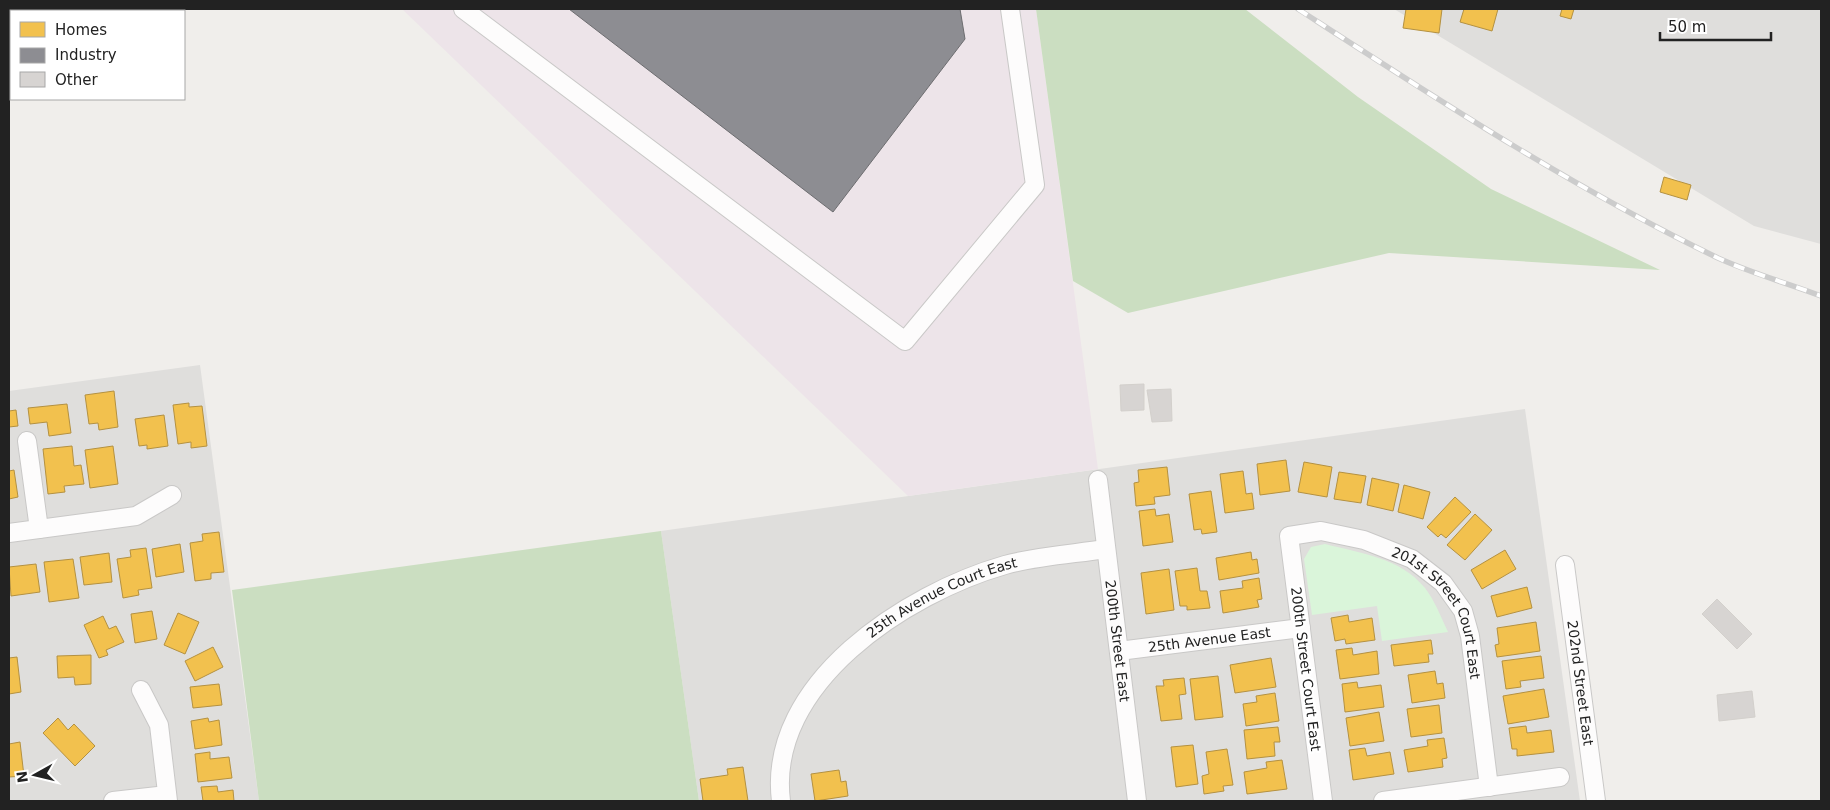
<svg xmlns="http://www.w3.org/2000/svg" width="1830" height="810" viewBox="0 0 1830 810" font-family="'DejaVu Sans',sans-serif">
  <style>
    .residential { fill: #dfdedc }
    .industrial { fill: #ede4e9 }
    .forest { fill: #cbdec1 }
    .park { fill: #daf5da }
    .homes { fill: #f2c14e; stroke: #b49141 }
    .industry { fill: #8d8d92; stroke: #6d6d70 }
    .building { fill: #d7d4d2; stroke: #d3d0cc }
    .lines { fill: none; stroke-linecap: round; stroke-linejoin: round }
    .minor-casing { stroke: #c9c8c7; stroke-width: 20 }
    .minor { stroke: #fdfcfc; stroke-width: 18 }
    .rail-casing { stroke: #ccc; stroke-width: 5.5 }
    .rail { stroke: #fff; stroke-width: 4; stroke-dasharray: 11; stroke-linecap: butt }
    .labels { text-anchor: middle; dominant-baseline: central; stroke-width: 5; stroke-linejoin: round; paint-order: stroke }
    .street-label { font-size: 14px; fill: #222; stroke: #fff }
  </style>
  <rect width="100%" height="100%" fill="#f0eeeb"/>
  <path class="residential" d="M1394,9H1821V244L1754,226Z
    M200,365L259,801H9V391Z
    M1525,409L1580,801H699L661,531Z"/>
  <path class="industrial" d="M402,9H1036L1098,469L908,496Z"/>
  <path class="forest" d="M1036,9H1245L1358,97L1491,189L1660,270L1389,253L1128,313L1073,281Z
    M661,531L699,801H259L232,590Z"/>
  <path class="park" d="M1325,544C1360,553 1401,558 1425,588C1435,601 1441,617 1448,632L1382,641L1377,606L1312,615L1304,559L1311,547Z"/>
  <path class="homes" d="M1406,9H1442L1439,33L1403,28Z
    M1464,9H1498L1492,31L1460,22Z
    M1562,9H1574L1571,19L1560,16Z
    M1664,177L1691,185L1687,200L1660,192Z
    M114,391L118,427L99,430L98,423L89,424L85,395Z
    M189,403V407L202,406L207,446L191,448V442L178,444L173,405Z
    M67,404L71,433L49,436L47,422L30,424L28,408Z
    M16,410L18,426L9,427V411Z
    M164,415L168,446L147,449V445L139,446L135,419Z
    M72,446L74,466L81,465L84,484L64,486L65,492L48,494L43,449Z
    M113,446L118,484L90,488L85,450Z
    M1286,460L1290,491L1260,495L1257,464Z
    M1304,462L1332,467L1327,497L1298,492Z
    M1167,467L1170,495L1154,497L1155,504L1136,506L1134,483L1139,482L1138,470Z
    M14,470L18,497L9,499V471Z
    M1243,471L1246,494L1252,493L1254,509L1225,513L1220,474Z
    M1339,472L1366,476L1361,503L1334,499Z
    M1372,478L1399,484L1393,511L1367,505Z
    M1404,485L1430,492L1423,519L1398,512Z
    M1211,491L1217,532L1202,534L1201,529L1194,530L1189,494Z
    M1455,497L1471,512L1446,538L1441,534L1438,537L1427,527Z
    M1155,509L1156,516L1169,514L1173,542L1143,546L1139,511Z
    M1475,514L1492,530L1465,560L1447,545Z
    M219,532L224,572L211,573V579L195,581L190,543L203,541L202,534Z
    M180,544L184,572L156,577L152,549Z
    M146,548L152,588L138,590L139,595L123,598L117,559L131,557L130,550Z
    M1505,550L1516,569L1482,589L1471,570Z
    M1251,552L1252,560L1257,559L1259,573L1219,580L1216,558Z
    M109,553L112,582L84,585L80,557Z
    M73,559L79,598L49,602L44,562Z
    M36,564L40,592L11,596L9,567Z
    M1197,568L1200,591H1207L1210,608L1187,610V606H1180L1175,571Z
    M1169,569L1174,610L1146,614L1141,573Z
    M1259,578L1262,599L1257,600L1259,607L1223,613L1220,591L1243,588L1242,581Z
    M1527,587L1532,608L1497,617L1491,596Z
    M152,611L157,639L135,643L131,614Z
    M178,613L199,622L185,654L164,645Z
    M1348,615L1349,622L1372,618L1375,640L1346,644L1345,639L1335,641L1331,618Z
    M103,616L109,629L116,626L124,642L106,650L108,655L99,658L84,625Z
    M1536,622L1540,651L1497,657L1495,645L1499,644L1497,628Z
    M1431,640L1433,654H1428L1429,662L1394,666L1391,645Z
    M213,647L223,667L195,681L185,661Z
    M1352,648L1353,655L1377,651L1379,674L1340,679L1336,650Z
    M91,655V684L75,685L74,677L58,678L57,656Z
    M1541,656L1544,678L1520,681L1521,687L1506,689L1502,661Z
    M17,657L21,692L9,694V658Z
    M1271,658L1276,687L1235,693L1230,665Z
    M1435,671L1437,684L1443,683L1445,698L1412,703L1408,675Z
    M1218,676L1223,717L1195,720L1190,679Z
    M1184,678L1186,694L1179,695L1182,719L1161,721L1156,686H1164L1163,680Z
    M1357,682L1358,688L1381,685L1384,707L1345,712L1342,684Z
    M219,684L222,705L193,708L190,687Z
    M1544,689L1549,717L1508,724L1503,696Z
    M1275,693L1279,721L1246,726L1243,704L1257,702L1256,696Z
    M1439,705L1442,733L1411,737L1407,709Z
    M1379,712L1384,741L1350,746L1346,718Z
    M58,718L68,730L74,724L95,746L75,766L43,733Z
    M208,718L209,722L219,720L222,745L195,749L191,721Z
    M1526,726L1527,733L1551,730L1554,752L1517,756V749H1512L1509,728Z
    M1278,727L1280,742H1274L1275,756L1247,759L1244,730Z
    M1444,738L1447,758L1442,759L1443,767L1408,772L1404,750L1428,746L1427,740Z
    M20,742L24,776L9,777V744Z
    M1193,745L1198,784L1176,787L1171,747Z
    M1365,748L1367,756L1390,752L1394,774L1353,780L1349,750Z
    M1227,749L1233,785L1223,786L1224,791L1204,794L1202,776L1209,774L1206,752Z
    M210,752V759L229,757L232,778L198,782L195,754Z
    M1282,760L1287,789L1247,794L1244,772L1267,768L1266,762Z
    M743,767L748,801H703L700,779L728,775L727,769Z
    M839,770L841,782L846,781L848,796L815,801L811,774Z
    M217,786L218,792L233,790L234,801H203L201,787Z"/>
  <path class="industry" d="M569,9H960L965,39L833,212Z"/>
  <path class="building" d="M1144,384V410L1121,411L1120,385Z
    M1171,389L1172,421L1152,422L1147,390Z
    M1717,599L1752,634L1737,649L1702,614Z
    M1752,691L1755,717L1719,721L1717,695Z"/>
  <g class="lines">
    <defs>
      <g id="minor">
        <path d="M463,9L905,341L1035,185L1010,9"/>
        <path d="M27,441L39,529"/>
        <path id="s1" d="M1098,480L1137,801"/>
        <path d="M9,533L136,516L172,495"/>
        <path id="s2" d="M1565,565L1596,801"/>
        <path id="s3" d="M1119,651L1301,628"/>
        <path d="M141,690L159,725L168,801"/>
        <path d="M113,801L167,795"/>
        <path id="s4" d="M781,801C766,683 907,593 1005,565C1037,556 1073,554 1106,549"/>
        <path id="s5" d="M1323,801L1289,536L1321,531L1364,540L1412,559L1443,583L1463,611L1470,636L1489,787"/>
        <path d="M1383,801L1560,777"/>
      </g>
    </defs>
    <use href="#minor" class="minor-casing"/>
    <use href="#minor" class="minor"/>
    <defs>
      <path id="rail" d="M1298,9C1434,97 1571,187 1718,258C1751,273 1787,283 1821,296"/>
    </defs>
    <use href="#rail" class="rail-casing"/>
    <use href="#rail" class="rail"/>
  </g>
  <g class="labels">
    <g class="street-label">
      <text stroke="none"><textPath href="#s4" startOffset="280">25th Avenue Court East</textPath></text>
      <text stroke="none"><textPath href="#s5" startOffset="456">201st Street Court East</textPath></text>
      <text stroke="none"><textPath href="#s3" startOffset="91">25th Avenue East</textPath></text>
      <text stroke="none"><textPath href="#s1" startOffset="162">200th Street East</textPath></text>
      <text transform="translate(1306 669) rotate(83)">200th Street Court East</text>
      <text stroke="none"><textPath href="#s2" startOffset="119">202nd Street East</textPath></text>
    </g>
  </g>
  <rect width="1830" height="810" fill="none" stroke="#222222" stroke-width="20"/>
  <rect x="10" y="10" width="175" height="90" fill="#ffffff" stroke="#a7a7a7"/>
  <rect x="20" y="22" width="25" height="15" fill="#f2c14e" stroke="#a7a7a7"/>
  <text x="55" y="35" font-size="15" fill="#222222">Homes</text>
  <rect x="20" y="48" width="25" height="15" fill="#8d8d92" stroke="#a7a7a7"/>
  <text x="55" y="60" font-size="15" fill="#222222">Industry</text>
  <rect x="20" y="72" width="25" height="15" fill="#d7d4d2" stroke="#a7a7a7"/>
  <text x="55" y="85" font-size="15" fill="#222222">Other</text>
  <g transform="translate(35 775) rotate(262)" stroke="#ffffff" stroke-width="4" paint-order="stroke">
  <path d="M0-4L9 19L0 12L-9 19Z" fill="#222222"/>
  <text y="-8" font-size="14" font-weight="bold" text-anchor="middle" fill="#222222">N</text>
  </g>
  <path d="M1660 32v8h111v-8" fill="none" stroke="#222222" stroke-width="2.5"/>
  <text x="1668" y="32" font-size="15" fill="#222222" stroke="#ffffff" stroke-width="4" paint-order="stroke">50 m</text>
</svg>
